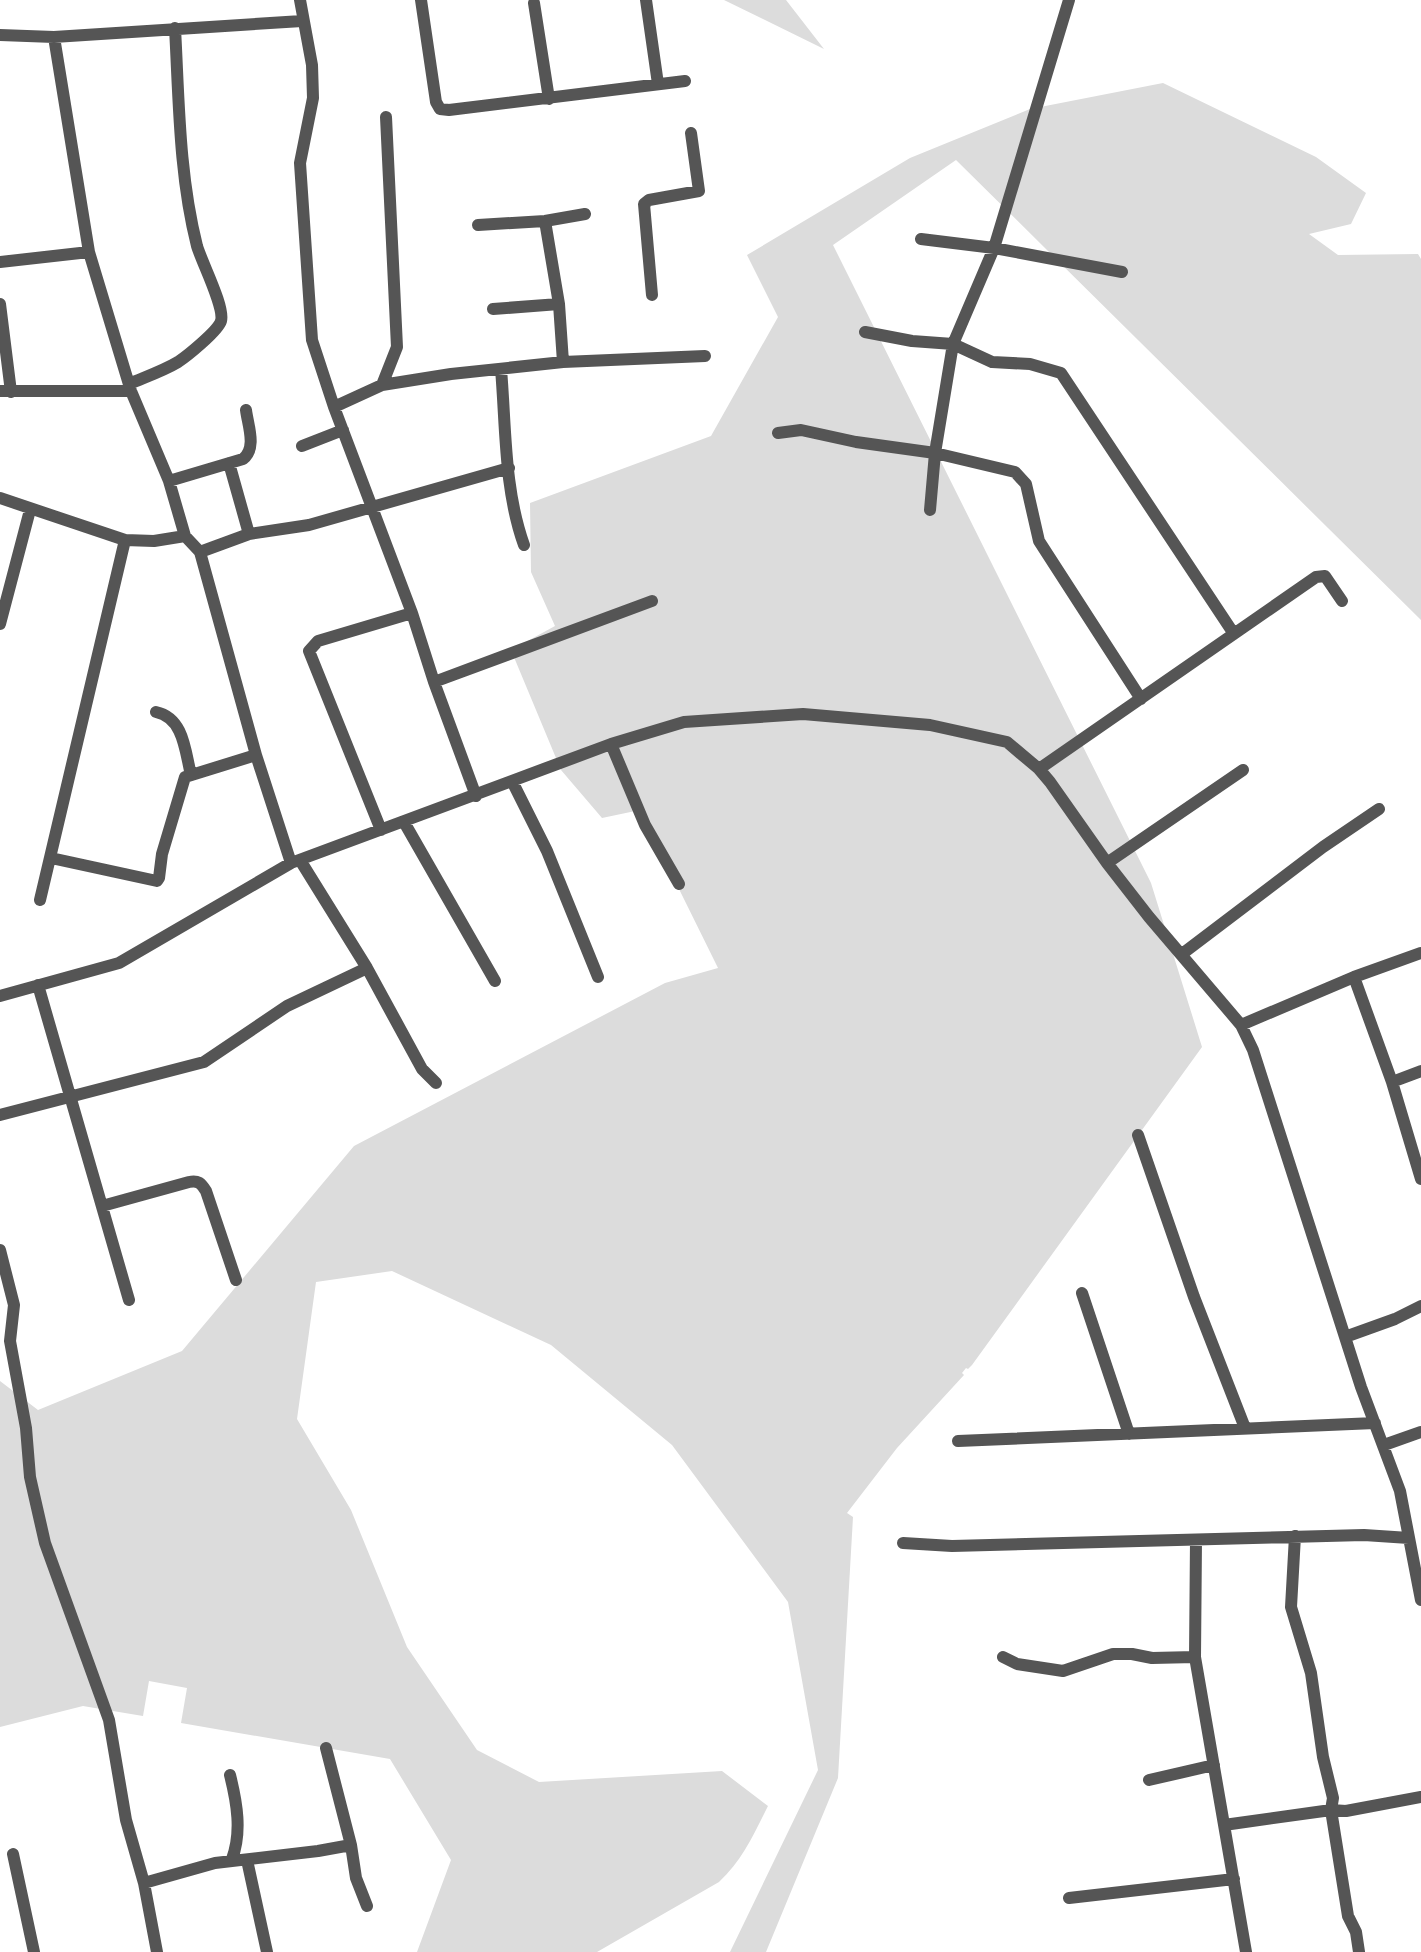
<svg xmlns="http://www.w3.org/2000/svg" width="1421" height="1952" viewBox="0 0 1421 1952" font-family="'Golos Text',sans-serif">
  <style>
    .green { fill: #dcdcdc }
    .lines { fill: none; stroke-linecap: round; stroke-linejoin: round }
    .minor { stroke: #555; stroke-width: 12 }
  </style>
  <rect width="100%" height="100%" fill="#fff"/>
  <path class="green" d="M724,0H786L824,49Z
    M1163,83L1316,157L1366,193L1351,224L1309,234L1338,255L1418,254L1421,259V620L956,160L833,245L1151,883L1202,1047L972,1365L968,1369L966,1368L962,1373L964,1375L897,1448L847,1513L853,1517L838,1778L766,1952H730L818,1770L788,1602L672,1445L551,1345L392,1271L316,1282L297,1419L351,1510L407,1647L477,1750L539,1782L722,1771L768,1806C754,1834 742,1861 719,1882L597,1952H417L451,1860L390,1759L181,1723L187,1688L149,1681L143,1716L83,1706L0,1727V1381L38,1410L182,1351L354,1146L665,983L718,968L640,810L602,818L561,770L511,650L555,626L531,572L530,503L711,436L778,317L747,255L910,158L1030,109Z"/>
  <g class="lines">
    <path class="minor" d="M300,0L312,65L313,98L300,163L312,340L334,407L412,613L434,682L476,796
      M421,0L436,102L440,109L449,110L685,81
      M646,0L658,84
      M534,3L549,99
      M0,35L54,37L302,21
      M54,37L89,252L131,391L169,481L185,536L200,552L256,755L291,863
      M545,221L559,304L563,362
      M478,225L545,221L585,214
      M921,239L994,248L1122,272
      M0,262L89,252
      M652,295L644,204L649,200L699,191L691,133
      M0,304L11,392
      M493,309L559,304
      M865,332L912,341L953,344L992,362L1030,364L1061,373L1234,634
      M501,369C506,428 504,489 524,545
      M129,384C145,377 163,371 178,362C187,356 218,331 221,321C225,307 202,263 197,246C179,175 179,101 175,28
      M382,385L397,347L386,117
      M0,391H131
      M334,407L382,385L451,374L563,362L705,356
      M778,433L801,430L856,442L935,453L1015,472L1026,484L1039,541L1141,699
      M302,446L343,430
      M229,463L249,534
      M169,481L243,459C257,448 248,426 246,410
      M0,498L125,540L154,541L185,536
      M930,510L935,453L953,344L994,248L1069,0
      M200,552L249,534L309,525L509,468
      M0,624L30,510
      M434,682L652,601
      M156,712C184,718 185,751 191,775
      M611,744L645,825L679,884
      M1039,769L1316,577L1325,576L1342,601
      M513,783L547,851L598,977
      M404,822L495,981
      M381,830L309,651L318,641L412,613
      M51,858L157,881L159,878L162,854L185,777L256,755
      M300,860L367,968L422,1069L436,1083
      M1107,863L1243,770
      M40,900L125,540
      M1182,954L1323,847L1379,809
      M1354,977L1392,1082L1421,1179
      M38,985L129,1300
      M0,996L119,963L291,863L611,744L684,722L803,714L930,725L1007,742L1039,769L1050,782L1107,863L1149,917L1241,1025L1253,1050L1361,1387L1400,1491L1421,1600
      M1241,1025L1354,977L1421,953
      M1392,1082L1421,1071
      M0,1115L204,1062L287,1006L367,968
      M1138,1135L1194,1297L1245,1428
      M102,1206L189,1182C198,1180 201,1183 206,1191L236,1280
      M0,1250L14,1305L10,1341L26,1428L30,1477L45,1543L109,1720L126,1820L144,1883L157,1952
      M1082,1293L1129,1434
      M1345,1337L1395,1319L1421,1306
      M958,1441L1375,1423
      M1384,1445L1421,1432
      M1295,1536L1291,1607L1311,1673L1323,1757L1333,1798L1331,1810L1348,1916L1356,1932L1359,1952
      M1196,1540L1195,1657L1246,1952
      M903,1543L952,1546L1364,1535L1409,1538
      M1003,1657L1017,1664L1063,1671L1113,1654H1132L1152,1658L1195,1657
      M230,1775C237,1803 242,1832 232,1859
      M1149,1780L1214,1765
      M1224,1825L1331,1810L1346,1811L1421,1797
      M351,1845L356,1878L367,1906
      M13,1854L34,1952
      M247,1860L267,1952
      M144,1883L215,1863L318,1851L351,1845L326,1748
      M1069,1898L1234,1879"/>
  </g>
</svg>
